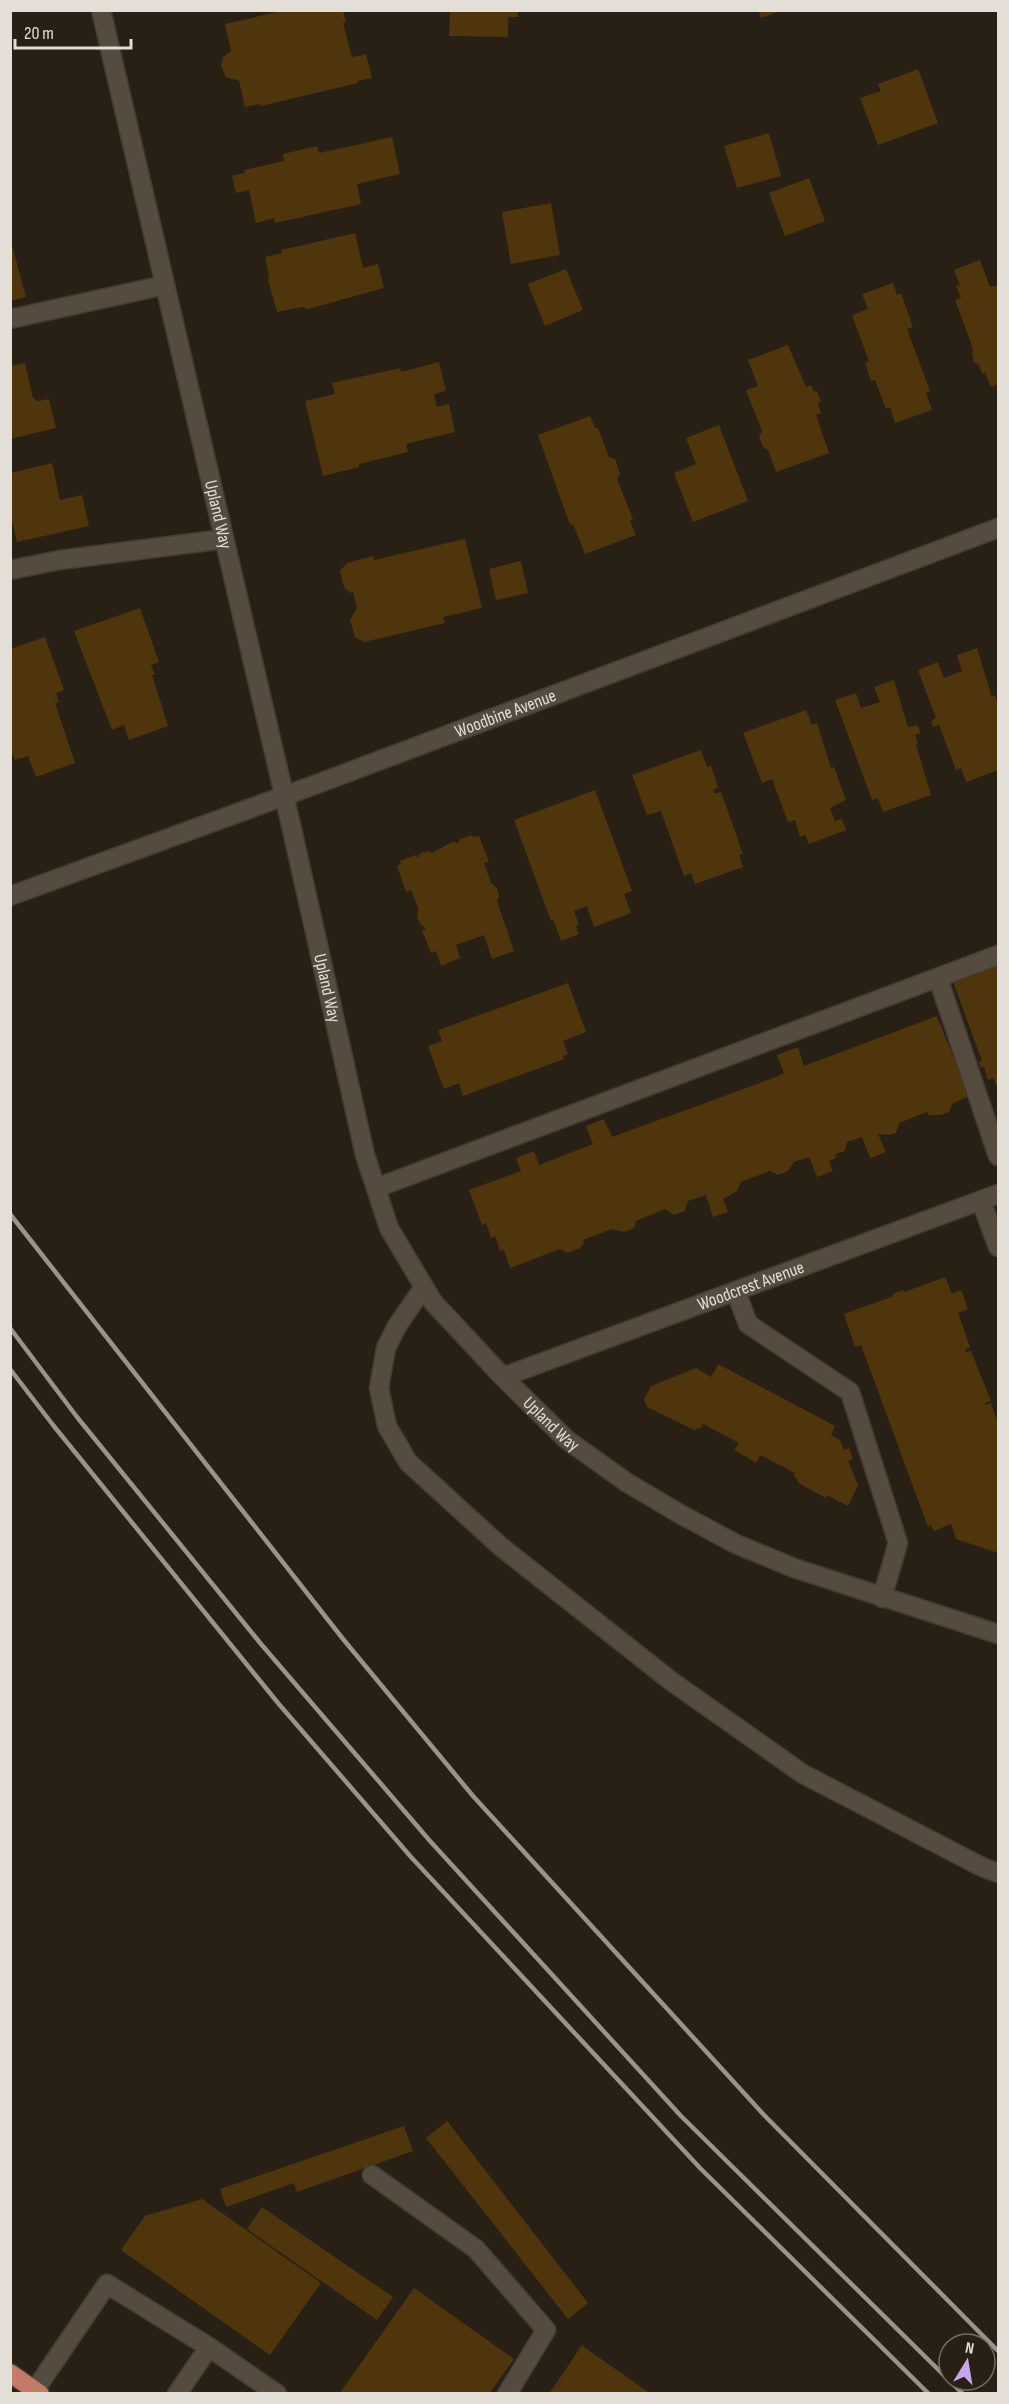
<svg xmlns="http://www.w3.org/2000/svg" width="1009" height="2404" viewBox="0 0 1009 2404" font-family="'Sofia Sans Condensed',sans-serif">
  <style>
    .building { fill: #4e350c }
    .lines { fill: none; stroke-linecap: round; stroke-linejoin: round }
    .lane-casing { stroke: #433c35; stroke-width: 21 }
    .street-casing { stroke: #433c35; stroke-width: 21 }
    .highway-casing { stroke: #433c35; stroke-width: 21 }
    .lane { stroke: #554b3f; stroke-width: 18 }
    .street { stroke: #554b3f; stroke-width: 18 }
    .highway { stroke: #c37a66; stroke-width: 18 }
    .rail { stroke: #9a938a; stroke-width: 4.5 }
    .labels { text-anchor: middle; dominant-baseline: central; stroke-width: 4.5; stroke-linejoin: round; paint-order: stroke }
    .street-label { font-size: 18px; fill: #e3ded6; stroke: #282014 }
  </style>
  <rect width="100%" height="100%" fill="#282014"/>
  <path class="building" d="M286,10H343L346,22L343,23L352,57L366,54L372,78L357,81L358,83L261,106L260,104L245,107L239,81L226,77L221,66L223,57L231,51L225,24Z
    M450,10H518V17H508V37L449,36Z
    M758,10H780V11L761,18Z
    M918,69L938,123L878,145L860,98L881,91L878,84Z
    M769,133L781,176L737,188L724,146Z
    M392,137L400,174L357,184L361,204L275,223L274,218L256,223L249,190L236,193L232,176L245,173L244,170L284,161L283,154L317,146L319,153Z
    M809,178L825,221L785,236L769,193Z
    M551,203L560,255L511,264L502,212Z
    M355,233L363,268L378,264L384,288L308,309L302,307L277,312L268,280L269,277L265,257L282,253L281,250Z
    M10,238L26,297L10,301Z
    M980,260L990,287L998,285V384L991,387L985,372L982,374L979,365L974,362L972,354L973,349L955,300L961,298L956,286L960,285L954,270Z
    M566,269L583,310L545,326L528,284Z
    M893,283L897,295L901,293L913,327L907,329L930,391L926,393L932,410L895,423L890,407L886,409L875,380L871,381L865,363L869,361L852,315L868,309L862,294Z
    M788,345L806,387L811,385L814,392L817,391L821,402L818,403L821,413L816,415L829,453L776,472L768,450L763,447L759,437L762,431L746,390L758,386L748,360Z
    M439,362L446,391L434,394L437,407L449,404L455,432L406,444L408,452L359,464V467L323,476L305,401L335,394L332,383L400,368L401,372Z
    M25,363L33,398L38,401L49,399L56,428L10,439V366Z
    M590,416L595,428H598L609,457L615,459L620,474L617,479L633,519L630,521L636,535L585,554L573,524L570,525L538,435Z
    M719,425L748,501L693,522L674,473L696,464L686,438Z
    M52,463L60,500L82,495L89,526L17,542L10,512V473Z
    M465,539L482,608L443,617L445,623L364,642L355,637L350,620L357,608L353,592L350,593L344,587L340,571L347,563L373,556L374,560Z
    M521,561L528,593L496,600L489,569Z
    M140,608L159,662L151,665L155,675H152L168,726L129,740L124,725L112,730L74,631Z
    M45,637L64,690L56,693L59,702L55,703L75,763L36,777L28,756L15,760L10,747V649Z
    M977,648L992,697L995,695L998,705V770L966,782L961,768L956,770L939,725L933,727L931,721L936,718L918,670L938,662L944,678L962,671L957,655Z
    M894,680L908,727L918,725L920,733L915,735L918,744L916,745L931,795L883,812L878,798L872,800L835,700L856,693L861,708L880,702L874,687Z
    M806,710L812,725L817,723L831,768L834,767L846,800L830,808L835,821L842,819L846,830L809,844L805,835L800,837L795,820L788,822L772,779L762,783L743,733Z
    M701,750L707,767L711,766L718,787L713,790L715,794L721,792L743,854L739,855L743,867L695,884L691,873L684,876L661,811L647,815L632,775Z
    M595,790L632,891L624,894L631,913L594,927L587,906L574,911L579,925L576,926L579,934L561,941L553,919L551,921L514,820Z
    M472,835L473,837L479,836L489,862L484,863L491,883L497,888L499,895L497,901L514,951L492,959L484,935L456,945L460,958L441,966L436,951L431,953L422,930L426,929L420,924L417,917L418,908L411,890L406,892L397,866L401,864L400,861L416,855L417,858L421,853L428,851L432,853L452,842L460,843L458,840Z
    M998,961V1085L996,1086L994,1078L988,1080L984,1067L981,1068L979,1062L982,1061L952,979Z
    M568,983L586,1032L563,1041L568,1054L563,1056L564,1059L463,1096L459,1083L444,1089L428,1046L442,1041L438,1030Z
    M937,1016L969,1096L952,1104L949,1112L941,1115H929L927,1112L899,1123L896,1133L889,1135L878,1134L886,1152L870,1158L862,1137L847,1142L845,1151L835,1154L836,1158L829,1161L833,1171L817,1177L809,1157L794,1162L788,1171L778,1175L770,1171L741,1182L737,1191L723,1199L728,1212L713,1217L706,1195L688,1201L685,1211L674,1215L665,1209L636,1221L634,1228L624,1232L612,1229L583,1240L584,1243L580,1248L568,1253L560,1249L510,1268L504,1250L500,1251L495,1236L491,1238L486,1223L482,1225L469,1190L521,1171L516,1158L534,1151L539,1165L593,1144L586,1126L604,1119L612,1137L776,1077L784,1073L777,1055L798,1047L804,1066Z
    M945,1277L952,1294L961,1290L968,1309L958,1313L970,1347L965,1350L966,1352L971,1351L991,1401L985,1403V1405L991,1403L998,1423V1553L956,1539L951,1524L934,1531L931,1525L928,1527L861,1345L855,1347L844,1314L894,1296L893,1294L903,1290L904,1292Z
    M718,1364L835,1426L831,1435L840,1440L844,1450L849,1448L853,1459L848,1461L858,1485L848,1506L827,1495L826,1498L800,1484L794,1475L795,1473L760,1455L756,1463L743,1455L734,1450L739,1443L703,1424L702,1427L694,1430L647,1407L644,1399L651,1386L696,1368L711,1377Z
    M447,2121L588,2303L568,2319L426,2138Z
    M404,2126L413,2151L297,2192L294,2183L226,2207L220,2189Z
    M202,2199L321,2283L270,2355L121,2250L145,2216Z
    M262,2207L393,2297L377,2320L247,2229Z
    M414,2288L514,2359L489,2394H339Z
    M582,2345L584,2347L651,2394H549Z"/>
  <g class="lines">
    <defs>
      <path id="lane" d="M10,319L165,285
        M10,570L60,560L224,539
        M938,978L998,1156
        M376,1188L998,955
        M424,1287L397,1326L386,1348L379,1388L387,1426L408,1462L500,1546L671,1681L803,1774L982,1867L998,1873
        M736,1292L748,1324L850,1392L898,1543L882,1598
        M372,2175L476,2249L546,2330L507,2394
        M35,2390L107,2284L209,2347
        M177,2394L209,2347L277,2394"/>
      <g id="street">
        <path id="s1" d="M101,10L291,825L365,1155L389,1228L433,1302L503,1377L566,1439L626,1482L680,1514L736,1544L794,1568L998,1634"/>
        <path id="s2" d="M10,896L317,784L998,528"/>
        <path d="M981,1201L998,1247"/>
        <path id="s3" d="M503,1377L998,1194"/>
      </g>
      <path id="highway" d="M10,2373L40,2394"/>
    </defs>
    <use href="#lane" class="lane-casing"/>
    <use href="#street" class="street-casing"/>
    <use href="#highway" class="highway-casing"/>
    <use href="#lane" class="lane"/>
    <use href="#street" class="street"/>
    <use href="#highway" class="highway"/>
    <path class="rail" d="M10,1214L343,1639L473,1796L764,2115L998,2351
      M10,1328L77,1417L261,1644L430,1841L681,2116L963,2394
      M10,1369L53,1425L278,1703L411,1857L700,2168L929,2394"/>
  </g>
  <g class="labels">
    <g class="street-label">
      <text stroke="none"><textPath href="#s1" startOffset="518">Upland Way</textPath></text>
      <text stroke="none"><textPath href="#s2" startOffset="528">Woodbine Avenue</textPath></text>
      <text stroke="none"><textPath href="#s1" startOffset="1004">Upland Way</textPath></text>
      <text stroke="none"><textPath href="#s3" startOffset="264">Woodcrest Avenue</textPath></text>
      <text stroke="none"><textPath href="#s1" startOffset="1508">Upland Way</textPath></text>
    </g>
  </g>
  <rect width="1009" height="2404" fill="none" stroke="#e3ded6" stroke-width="24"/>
  <g transform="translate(967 2362) rotate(11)"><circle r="28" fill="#282014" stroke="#736c62" stroke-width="1.5"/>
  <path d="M0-4.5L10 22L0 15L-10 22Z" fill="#c9a5ee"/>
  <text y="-9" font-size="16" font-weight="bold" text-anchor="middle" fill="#e3ded6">N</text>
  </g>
  <path d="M15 39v9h116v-9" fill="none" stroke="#e3ded6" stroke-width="3"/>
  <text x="24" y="39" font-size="18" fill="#e3ded6" stroke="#282014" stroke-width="4.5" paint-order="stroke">20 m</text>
</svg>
